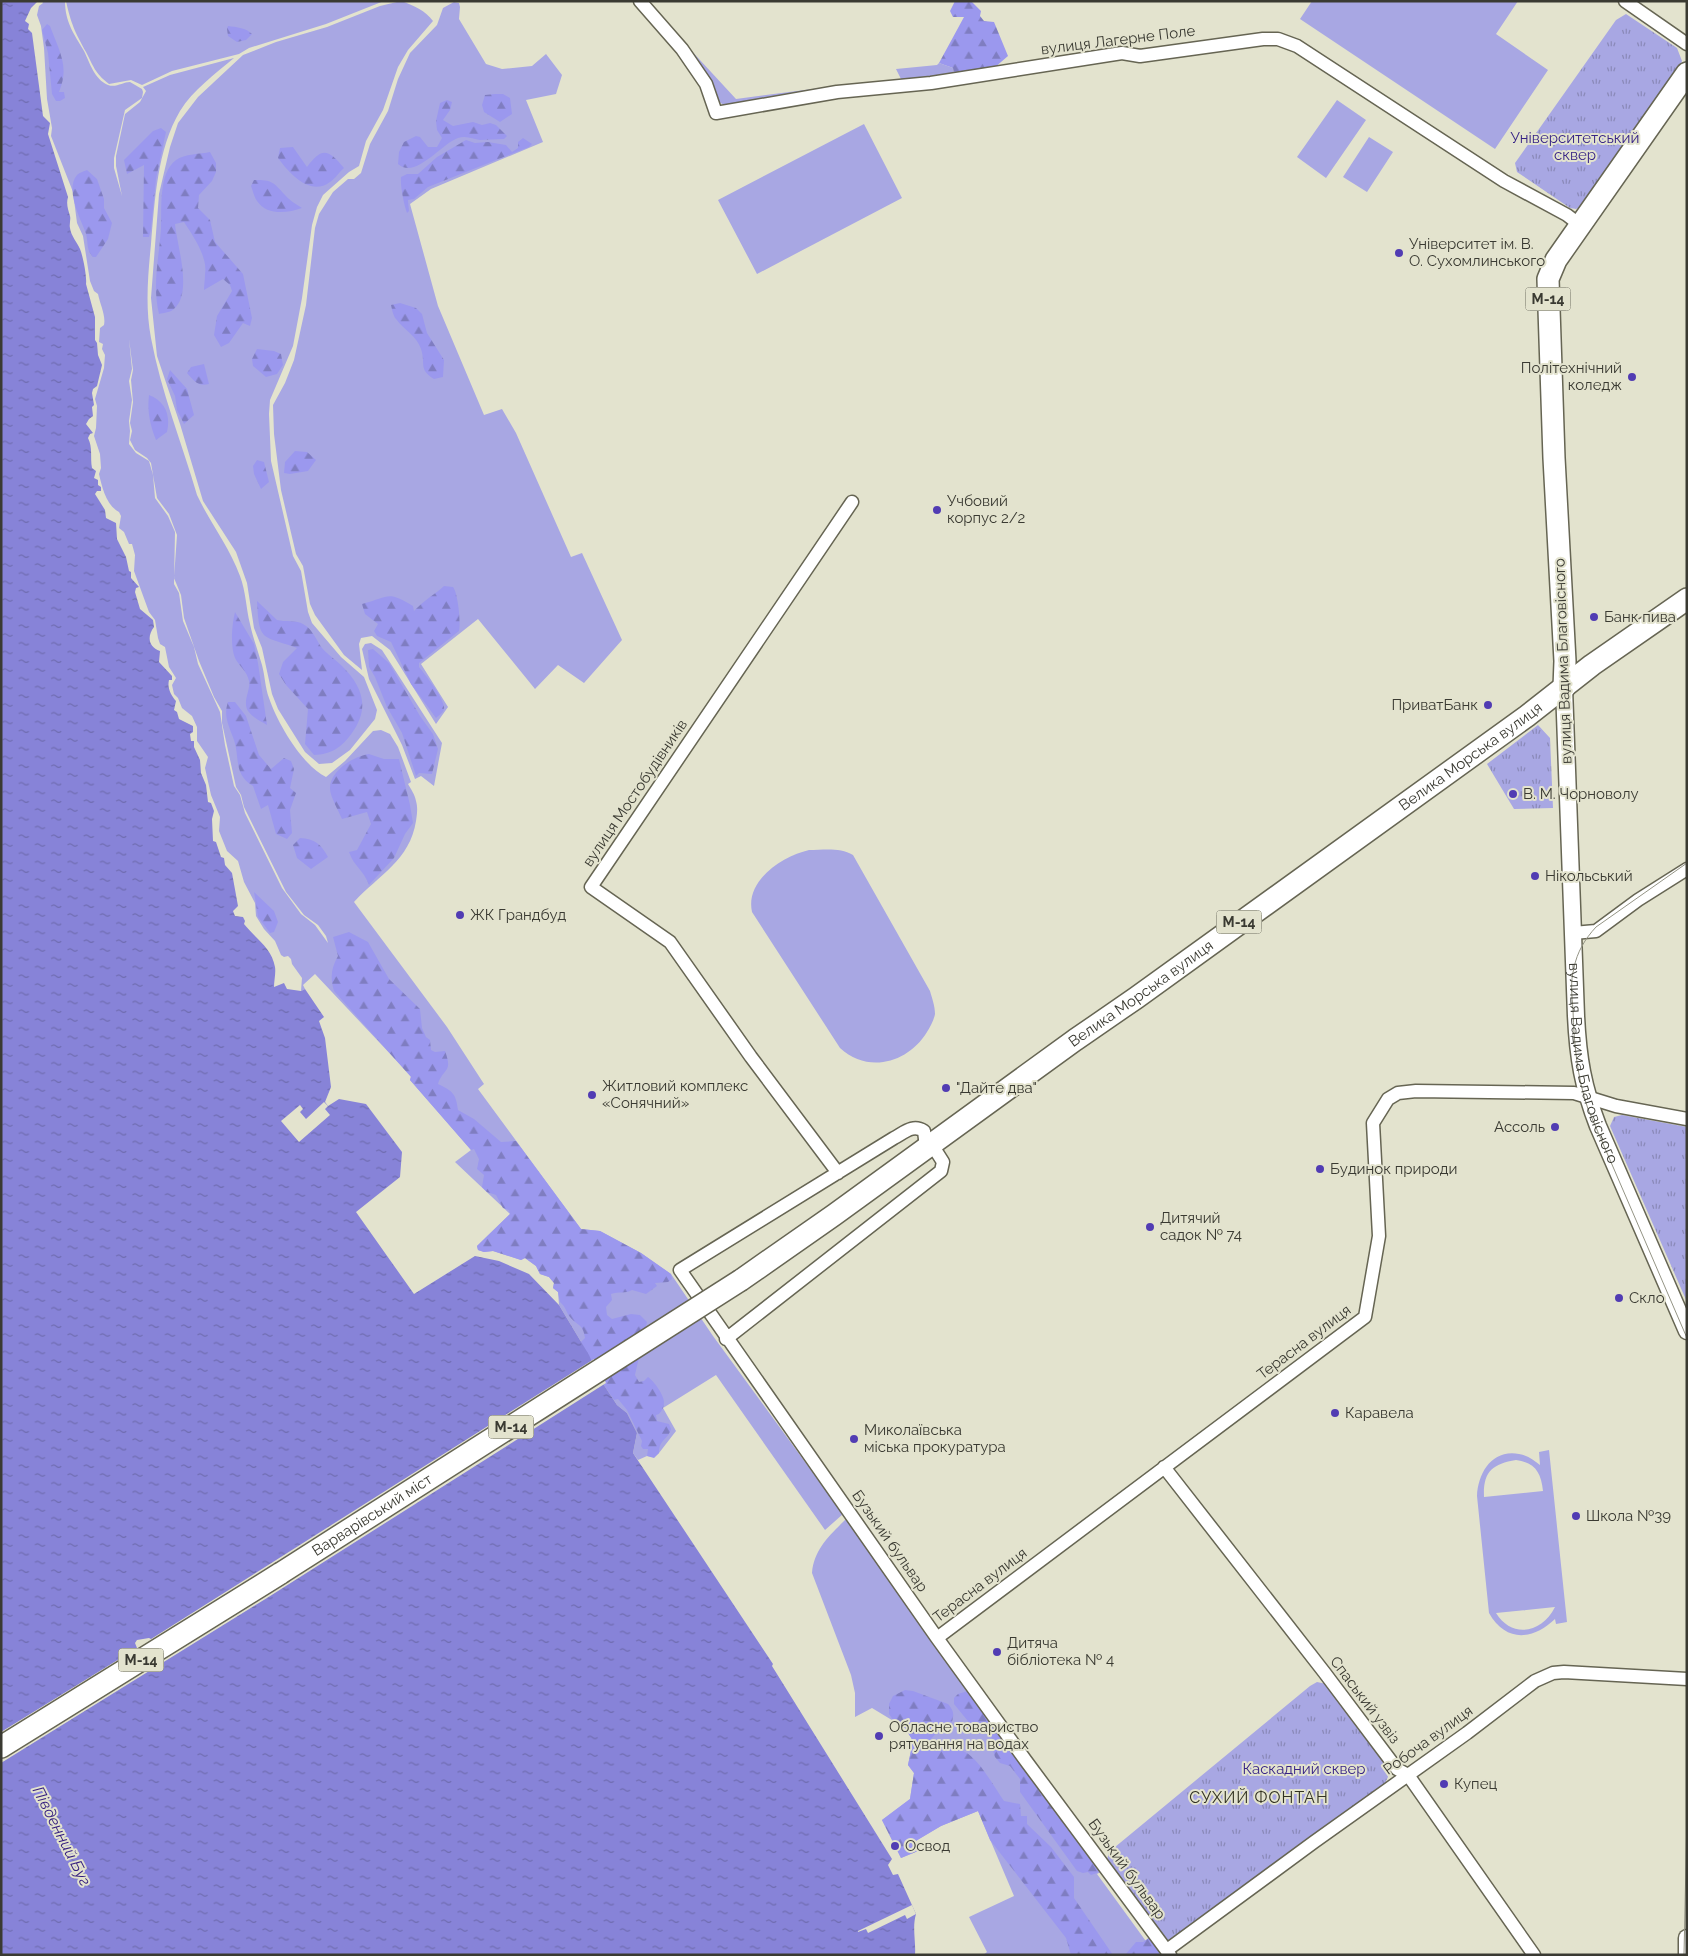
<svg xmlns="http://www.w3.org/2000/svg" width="1688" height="1956" viewBox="0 0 1688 1956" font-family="Raleway,sans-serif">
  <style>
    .grass { fill: #a8a7e3; fill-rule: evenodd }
    .forest { fill: url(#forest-firs) }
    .park { fill: url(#park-tufts) }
    .water { fill: url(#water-ripples) }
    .pier { fill: #e3e3ce }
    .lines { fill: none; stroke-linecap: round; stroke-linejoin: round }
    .minor-casing { stroke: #666553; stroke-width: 15 }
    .tertiary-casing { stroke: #666553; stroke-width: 19 }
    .trunk-casing { stroke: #666553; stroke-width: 24 }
    .minor { stroke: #fff; stroke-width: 12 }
    .tertiary { stroke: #fff; stroke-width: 16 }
    .trunk { stroke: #fff; stroke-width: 21 }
    .tram { stroke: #949485; stroke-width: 1 }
    .trunk-bridge-casing { stroke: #666553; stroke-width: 24; stroke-linecap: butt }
    .trunk-bridge { stroke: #fff; stroke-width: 21 }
    .poi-dot { fill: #513cb3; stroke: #e3e3ce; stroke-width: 2 }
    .labels { text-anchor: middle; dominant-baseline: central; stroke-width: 4; stroke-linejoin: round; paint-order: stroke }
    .shield { fill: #e3e3ce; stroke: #6d6d61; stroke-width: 1 }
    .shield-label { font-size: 14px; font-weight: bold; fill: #3a3a32 }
    .street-label { font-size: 15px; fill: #3a3a32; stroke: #e3e3ce }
    .park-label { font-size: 15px; fill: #372385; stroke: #e3e3ce }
    .poi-label { font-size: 15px; fill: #3a3a32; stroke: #e3e3ce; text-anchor: start }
    .neighbourhood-label { font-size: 16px; letter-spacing: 1px; fill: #323221; stroke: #e3e3ce }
    .water-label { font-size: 16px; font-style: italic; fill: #321b7e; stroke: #e3e3ce }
  </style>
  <defs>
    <pattern id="forest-firs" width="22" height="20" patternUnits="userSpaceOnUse" patternTransform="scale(1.25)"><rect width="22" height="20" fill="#9b98ee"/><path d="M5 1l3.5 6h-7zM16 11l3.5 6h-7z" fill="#7f7dc1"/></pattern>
    <pattern id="park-tufts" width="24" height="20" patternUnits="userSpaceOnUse" patternTransform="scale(1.25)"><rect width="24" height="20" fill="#a8a7e3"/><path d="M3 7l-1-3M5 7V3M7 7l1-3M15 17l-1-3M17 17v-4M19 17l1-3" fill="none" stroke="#8a89b9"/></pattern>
    <pattern id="water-ripples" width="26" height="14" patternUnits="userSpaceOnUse" patternTransform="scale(1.25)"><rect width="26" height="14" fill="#8783d8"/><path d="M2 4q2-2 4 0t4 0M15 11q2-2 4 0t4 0" fill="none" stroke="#6f6cb0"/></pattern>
  </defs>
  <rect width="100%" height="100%" fill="#e3e3ce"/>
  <path class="grass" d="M42,1H65C65,22 74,34 84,51C90,63 94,79 108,85C116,88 123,82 130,82L142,89L143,92L142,98L125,110L114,158V168L122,196L116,166V156L125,114L140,102L146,91L143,87L170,75L234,58C215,74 193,90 180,111C157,150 155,200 151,244C148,275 145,307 151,338C161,392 182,443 197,495C210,523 229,546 240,576C246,592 246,608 250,624C253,638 258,651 262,665C265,676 265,687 269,698C278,724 302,765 326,777L345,761L373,731L381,730L390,734L398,747L411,782L408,784C411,789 415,795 416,801C418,808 417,814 416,821C410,860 379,875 354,902L447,1027L484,1084L478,1089L581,1229L600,1231L641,1253L671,1274L713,1336L843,1514L825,1530L716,1375L663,1408L676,1431L659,1453L654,1457L647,1456L638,1460L633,1453L637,1433L627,1413L617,1405L600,1379L589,1355L559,1305L558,1292L553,1288L554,1283L549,1277L540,1274L536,1266L525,1258L521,1260L493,1251L484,1252L478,1250L477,1246L510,1214L455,1162L471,1150L410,1080L411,1076L315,974L303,985L305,989L301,991L302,978L292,964L291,959L288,956L284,957L281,955L275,941L264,929L256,916L255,903L244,882L238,861L227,851L219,831L220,817L211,795L205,768L208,757L197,741V727L192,716L182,708L178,698L174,694L172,685L176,678L169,667L165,647L160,644L158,638L155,620L149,612L134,571L135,555L132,544H129L124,532L119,528L121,516L119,512C106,505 102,487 99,474L101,468L100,454L94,436L96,428L97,406L95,399L104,368L105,355L102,349L103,344L99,342L100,328L104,325C106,316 100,304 98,294L94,291L90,281L83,236L77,223L73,192L51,136L52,128L47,99L44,48L41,26L37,15L39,6L43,3ZM129,339L133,370L131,380L133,402L130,423L132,431L130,440L135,450L147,458L151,463L157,498L169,514L177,535L174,578L181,595L184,618L199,661L214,697L222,711V723L236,787L241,795L244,807L286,892L304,915L318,925L326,936L328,943L315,925L301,914L282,888L245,813L240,795L234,786L225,745L220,712L198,664L194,647L183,621L179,593L174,584L175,532L168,516L155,498L153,475L149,461L136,453L129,444L130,431L129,421L132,400L129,381L132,369Z
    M66,1H384L326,24L249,48L239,54L172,71L142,85L131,80L109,84C94,72 94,67 86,52C75,32 71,24 66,1Z
    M401,1C413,5 426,11 433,21L408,50L398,67L383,110L366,141L359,166L349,172L323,195L317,207L312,225L302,298L293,346L270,400L269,414L271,461L293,556L301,571L308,612L312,623L341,657L364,677L377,710L375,719L350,750L332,763L319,764L305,752L278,709L272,694L262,648L254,628L247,583L236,552L203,501L180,424L157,356L151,298L159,194L170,147L178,123L198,97L243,55L276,42L327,27L380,6Z
    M1312,1H1518L1496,34L1548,70L1495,149L1300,19Z
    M454,2L459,3L460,7L459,19L486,64L502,69L532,66L546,54L562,75L556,94L526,100L543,142L431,189L410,204L438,306L484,415L502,409L516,433L571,557L582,553L622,640L584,683L558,665L535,689L478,619L421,664L448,707L436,724L390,650L372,636L361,638L359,644L362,670L344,655L315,615L310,604L303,566L296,554L281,490L274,434L273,405L285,383L294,360L306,305L315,228L319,214L333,192L348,179H354L361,173L370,144L388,111L398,79L410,53L437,25L443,8Z
    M687,46L736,99L836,86L735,105H724L719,102L713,84Z
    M939,63L953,68L954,74L902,81L896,69L937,65Z
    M1337,100L1366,120L1326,178L1297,157Z
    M864,124L902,198L757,274L718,200Z
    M1369,137L1393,152L1367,192L1343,177Z
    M371,643L382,650L442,743L434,786L421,776L415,779L402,745L369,679L362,649L365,644Z
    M809,850C823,850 840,847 853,855L930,991C932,998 935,1006 935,1014C934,1020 930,1027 927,1032C908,1063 868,1074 840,1048L752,912C745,880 783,856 809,850Z
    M1549,1450L1567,1622L1556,1624L1555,1619C1533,1640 1506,1643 1489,1613L1477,1496C1478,1473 1492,1449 1519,1454C1527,1455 1534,1460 1540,1465L1539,1452ZM1516,1460C1535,1463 1541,1472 1543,1491L1484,1497C1483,1472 1492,1464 1516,1460ZM1555,1607C1542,1633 1512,1639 1496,1613Z
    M846,1519L1104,1870L1097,1874L1156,1955H983L987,1952L969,1917L1014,1896L978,1811L941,1826L914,1842L918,1851L901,1858L882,1820L910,1799L914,1773L908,1765L913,1741L905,1728L872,1708L855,1717V1693L851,1675L812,1573C814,1549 830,1535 846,1519Z"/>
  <path class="forest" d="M955,1H971L981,11L980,16L984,21L994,22L1008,56L994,68L954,74L953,68L939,63L964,17H953L950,11Z
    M47,24L50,26C59,51 70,66 59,92H64L65,98L60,101H56L52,94L48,53L42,30Z
    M228,26C237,27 246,28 252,34L246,40L237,42L228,36L227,29Z
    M495,94H503L510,98L512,114L500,122L484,112L482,105L485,95Z
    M447,100L452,102L450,110L443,120L453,126L473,122L482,125L490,123L496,125L507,136L504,139C496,139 488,140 480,140C473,139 466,135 458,138C441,144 415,180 398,164L399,152L404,142L416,136L420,137L428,147H437L442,138L437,130L436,121L440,103Z
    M161,128L166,132L156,179L151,229L149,237H143L144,165L127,174L124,160L153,131Z
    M523,138L532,144L529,147L428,187L414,199L408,200L409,211L407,213C404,205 400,185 401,177L407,174H418L437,157L466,140L475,143L488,142L506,145L512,152L518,148V142Z
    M293,147L307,167C322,147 328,149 344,168C339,172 335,179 330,182C310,197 289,173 278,158L280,148Z
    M210,152L216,163V172L212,181L199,195L198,208L210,220L215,242L243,274L252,318L250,326L243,323L229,343L221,347L214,335L217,316L232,291L230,285L223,279L204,290C204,284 205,280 205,274C208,257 193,236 184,222L175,224C177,245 193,293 174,309C171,312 164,313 159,314C152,285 159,258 161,229C162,209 158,173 176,160C184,154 201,154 210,152Z
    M87,170L97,179L104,199V208L112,223L108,239L96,257H93C85,249 89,240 85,231C80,218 65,189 77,175C79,173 84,171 87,170Z
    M254,180C273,180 273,182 285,195C289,200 296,204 302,208C288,213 267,216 257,201C254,197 253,191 251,186Z
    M400,303L416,308L422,314L427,333L444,360L443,377L434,379C418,369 426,364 421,349C417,336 404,330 396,319C393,316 392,309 391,305Z
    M257,349L274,351L281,354L283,365L277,374L266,377L253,366L252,359Z
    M204,364L209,384C198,387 194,381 187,373L191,367Z
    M170,370L187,389L194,415L184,424L177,410L175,396L167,379Z
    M149,395C165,401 171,415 167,432L156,440C150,425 147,411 149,395Z
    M295,451L307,452L316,460L308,471L290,474L284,473L285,462Z
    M257,460L264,462L269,482L261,489L254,474L253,466Z
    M444,586L453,587C458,593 461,623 459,631L419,663V667C425,674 446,701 444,709C443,713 439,715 436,718L411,684L391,642L377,636L374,631L378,624L365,614L362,604C389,597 387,590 413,606L414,611C424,600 434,595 444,586Z
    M257,601L277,620C285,622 297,620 303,624C313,629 316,640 322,648C327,654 336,660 342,666C363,687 370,708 352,733C341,748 332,754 314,755L305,744L308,709L286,685L279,674L283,662L297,648C262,635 259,643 257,601Z
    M235,612L254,644L258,663L267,725C260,721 252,717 248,711C242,701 251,690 249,681C247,671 239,666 235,658C230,646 232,624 235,612Z
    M373,649L389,663L420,716L433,734L438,749L432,774L419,773L416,776L402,733L387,707L375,677L369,667L368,650Z
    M228,702H235L246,716L259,755L271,769L284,758L291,761L294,769L290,788L296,793L290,810L292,833L287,839L276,834L268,805L261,809L253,786C233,774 240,758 234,740C229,726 223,716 228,702Z
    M369,754L384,759H399L410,805L413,823L405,834L394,858L369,885C364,870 354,867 349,852L357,850L371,824L367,812L342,819C339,812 330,796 330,789C329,771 354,756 369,754Z
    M300,838C315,839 321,844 328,857L311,869L297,858L293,845Z
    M254,892L274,911L278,922L274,932L270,933L258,917Z
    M349,932L368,942L389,979L420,1009L422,1028L426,1037L430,1040L431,1050L435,1052L445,1051C453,1073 444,1067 438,1084C453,1091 456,1094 458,1110L474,1119L501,1142L516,1141L581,1229L600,1231L641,1253L671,1274L672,1279L668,1282L655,1283L657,1286L646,1294L632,1290C625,1294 619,1291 611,1294L612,1300L606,1307L607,1315L612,1319L631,1314L640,1315L647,1322L635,1375L639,1382L644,1381L648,1377C654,1381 664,1395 664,1402C664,1407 662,1411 659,1414L656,1415L657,1421L669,1424L671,1429C668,1440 659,1439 659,1453L654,1458L647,1456L648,1449H643L641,1446L642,1441L627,1410L618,1399L614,1400L600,1379L581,1342L585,1338C583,1323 577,1326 570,1317C566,1312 566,1307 560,1302L558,1292L553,1288L554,1283L549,1277L540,1274L536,1266L525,1258L521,1260L493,1251L484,1252L478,1250L477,1246L510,1214L509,1210L503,1208L496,1195L487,1192L482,1187L484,1175L477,1169L479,1159L474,1149L471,1150L410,1080L411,1077L334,991C330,978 331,968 338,956L333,937Z
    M905,1690L913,1691L948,1704C954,1711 954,1714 952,1722C943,1726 937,1732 931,1739C937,1753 954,1745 965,1752C980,1760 994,1787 1004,1801L1020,1804L1021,1816H1027V1824L1051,1847L1074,1877V1898L1113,1955H1071L1066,1938L990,1840L978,1811L941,1826L914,1842L918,1851L901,1858L882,1820L910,1799L914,1773L908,1765L913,1741L905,1728L893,1720L889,1714V1704L893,1696Z
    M971,1690L1100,1868L1097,1873L1091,1875L1088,1872L1083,1873L1077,1871L1020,1792V1779L1010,1766L1000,1763L995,1757L993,1750L996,1747L995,1742L986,1731H976L954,1704V1698L958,1694Z
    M1150,1937L1157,1945L1160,1953L1158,1955H1125L1136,1942H1143Z"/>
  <path class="park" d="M1626,14L1677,48L1682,61L1679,69L1584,205L1576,209L1570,208L1517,172L1515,163L1616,20Z
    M1538,725L1550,738L1553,808L1514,809L1487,764Z
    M1622,1115L1687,1127V1302L1610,1126L1614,1117Z
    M1317,1682L1331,1685L1387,1762L1388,1777L1384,1785L1170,1942L1164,1940L1109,1864L1107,1860L1109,1852L1310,1686Z"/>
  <path class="water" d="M1,1H38L31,8L25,21L29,24L28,29L32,33L43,116L50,123L48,134L68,197C66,204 68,209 70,216C71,220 69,224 70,228C71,236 77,242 80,249C83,256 87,277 86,284L95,317V340L97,343L98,355L102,365L97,386L93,389L92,393L94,405L92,407L93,416L89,419L86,424L93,433L90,434L88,438C93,448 90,457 92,468L96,471L94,478L98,480V485L101,487V491H97L95,494L105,510L106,518L116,523L117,539L126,557L129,571L131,572V578L139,587L136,588L135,592L140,609L153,620L154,627C147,636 148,647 160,651L159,662L172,676V680H169C167,688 171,695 176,701L174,710L177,712L179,719L193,726V732L190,734L191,741H194V747L200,760L201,773L206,785L208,802L211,803L214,811L212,819L213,841L216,842L221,857L224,858L225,865L232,873L238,906L233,911L235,916L243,917L245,921L244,924C255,938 272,948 275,967C276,973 274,981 274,987L284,983L287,989L301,991L305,989L324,1017L319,1021L325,1038L331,1087L325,1102L328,1106L339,1099L366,1104L402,1152L400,1177L356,1212L414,1294L475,1256L499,1261L529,1274L559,1305L589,1355L600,1379L617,1405L627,1413L637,1433L633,1453L773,1664L772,1666L892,1859L888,1865L893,1875L898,1874L916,1914C912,1927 916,1941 915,1955H1Z"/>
  <path class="pier" d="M324,1102L328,1106L325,1109L330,1115L299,1142L281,1121L300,1105L303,1109L300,1112L306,1119Z
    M594,1359L606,1383L267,1598L1,1763V1732L137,1648L135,1643L137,1640L149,1638L151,1639Z
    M912,1905L916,1914L907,1919L905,1915L868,1933L866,1929L858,1932V1931Z"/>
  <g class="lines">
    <defs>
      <path id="minor" d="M640,1L682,49L706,84L716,113L837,92L931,83L1122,53L1140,56L1263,39H1278L1297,46L1504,181L1567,215L1580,225
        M1625,1L1687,44
        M1573,933L1596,931L1638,900L1687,869
        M838,1173L751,1057L670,942L591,887L852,502
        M726,1339L941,1171L943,1162L936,1151L926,1147L924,1131C913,1124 905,1132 894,1138L680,1270L937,1638L1026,1761L1170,1955
        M1164,1467L1324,1672L1397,1769L1408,1775L1534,1955
        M937,1638L1365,1317L1379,1236L1373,1123L1388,1099L1398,1093L1416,1091L1574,1093L1616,1106L1687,1119
        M1167,1950L1314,1842L1467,1733L1535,1681L1553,1673L1564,1672L1687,1679"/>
      <g id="tertiary">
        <path id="s1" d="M1564,688L1576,1016C1578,1058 1583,1087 1598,1126L1687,1331"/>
        <path d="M1687,1955V1938"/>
      </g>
      <g id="trunk">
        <path d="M1564,688L1565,661L1554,458L1548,279L1556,260L1687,73"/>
        <path id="s2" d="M741,1280L834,1215L1075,1040L1136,998L1527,716L1592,665L1687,599"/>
        <path d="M1,1747L281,1573"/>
      </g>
    </defs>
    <use href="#minor" class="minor-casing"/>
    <use href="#tertiary" class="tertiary-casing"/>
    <use href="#trunk" class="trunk-casing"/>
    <use href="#minor" class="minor"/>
    <use href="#tertiary" class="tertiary"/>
    <use href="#trunk" class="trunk"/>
    <path class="tram" d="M1687,863L1596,927C1585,939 1577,952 1574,968C1570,982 1572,996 1573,1010C1574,1044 1577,1077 1588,1109L1687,1338
      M1684,1955L1687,1814"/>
    <defs>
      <g id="trunk-bridge">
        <path id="s3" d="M281,1573L741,1280"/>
      </g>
    </defs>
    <use href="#trunk-bridge" class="trunk-bridge-casing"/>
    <use href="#trunk-bridge" class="trunk-bridge"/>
  </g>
  <g class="poi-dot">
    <circle cx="1399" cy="253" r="5"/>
    <circle cx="1632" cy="377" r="5"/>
    <circle cx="937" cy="510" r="5"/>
    <circle cx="1594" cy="617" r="5"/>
    <circle cx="1488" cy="705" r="5"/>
    <circle cx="1513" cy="794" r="5"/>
    <circle cx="1535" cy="876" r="5"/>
    <circle cx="460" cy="915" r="5"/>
    <circle cx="946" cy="1088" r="5"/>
    <circle cx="592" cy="1095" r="5"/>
    <circle cx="1555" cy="1127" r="5"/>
    <circle cx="1320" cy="1169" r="5"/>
    <circle cx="1150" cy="1227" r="5"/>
    <circle cx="1619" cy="1298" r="5"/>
    <circle cx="1335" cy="1413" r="5"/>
    <circle cx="854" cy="1439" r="5"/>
    <circle cx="1576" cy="1516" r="5"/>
    <circle cx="997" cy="1652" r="5"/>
    <circle cx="879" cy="1736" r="5"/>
    <circle cx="1444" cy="1784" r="5"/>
    <circle cx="895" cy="1846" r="5"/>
  </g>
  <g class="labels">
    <g class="shield">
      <rect x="1525.5" y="287.5" width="45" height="23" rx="4"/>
      <rect x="1216.5" y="910.5" width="45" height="23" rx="4"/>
      <rect x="488.5" y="1415.5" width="45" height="23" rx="4"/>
      <rect x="118.5" y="1648.5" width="45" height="23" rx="4"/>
    </g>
    <g class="shield-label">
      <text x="1548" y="299">М-14</text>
      <text x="1239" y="922">М-14</text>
      <text x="511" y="1427">М-14</text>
      <text x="141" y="1660">М-14</text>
    </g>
    <g class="street-label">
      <text transform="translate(1118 40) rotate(-7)">вулиця Лагерне Поле</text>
      <text transform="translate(1563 661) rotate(-92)">вулиця Вадима Благовісного</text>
      <text stroke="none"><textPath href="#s2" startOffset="898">Велика Морська вулиця</textPath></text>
      <text transform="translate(635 793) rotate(-56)">вулиця Мостобудівників</text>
      <text stroke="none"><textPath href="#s2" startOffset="492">Велика Морська вулиця</textPath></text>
      <text stroke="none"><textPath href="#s1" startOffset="378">вулиця Вадима Благовісного</textPath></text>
      <text transform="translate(1304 1342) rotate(-37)">Терасна вулиця</text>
      <text stroke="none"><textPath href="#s3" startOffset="108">Варварівський міст</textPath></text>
      <text transform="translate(890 1541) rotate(55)">Бузький бульвар</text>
      <text transform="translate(980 1585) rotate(-37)">Терасна вулиця</text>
      <text transform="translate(1365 1700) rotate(53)">Спаський узвіз</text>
      <text transform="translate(1428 1740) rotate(-36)">Робоча вулиця</text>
      <text transform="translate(1127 1869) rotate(54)">Бузький бульвар</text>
    </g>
    <g class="park-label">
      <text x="1575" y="138">Університетський<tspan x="1575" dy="17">сквер</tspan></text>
      <text x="1304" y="1769">Каскадний сквер</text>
    </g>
    <g class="poi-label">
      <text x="1409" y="244">Університет ім. В.<tspan x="1409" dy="17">О. Сухомлинського</tspan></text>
      <text x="1622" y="368" text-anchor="end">Політехнічний<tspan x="1622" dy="17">коледж</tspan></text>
      <text x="947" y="501">Учбовий<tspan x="947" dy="17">корпус 2/2</tspan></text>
      <text x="1604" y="617">Банк пива</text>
      <text x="1478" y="705" text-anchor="end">ПриватБанк</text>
      <text x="1523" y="794">В. М. Чорноволу</text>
      <text x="1545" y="876">Нікольський</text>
      <text x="470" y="915">ЖК Грандбуд</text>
      <text x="602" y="1086">Житловий комплекс<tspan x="602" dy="17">«Сонячний»</tspan></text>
      <text x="956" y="1088">"Дайте два"</text>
      <text x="1545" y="1127" text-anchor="end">Ассоль</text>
      <text x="1330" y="1169">Будинок природи</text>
      <text x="1160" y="1218">Дитячий<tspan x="1160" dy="17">садок № 74</tspan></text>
      <text x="1629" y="1298">Скло</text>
      <text x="1345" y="1413">Каравела</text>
      <text x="864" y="1430">Миколаївська<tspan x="864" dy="17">міська прокуратура</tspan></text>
      <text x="1586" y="1516">Школа №39</text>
      <text x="1007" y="1643">Дитяча<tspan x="1007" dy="17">бібліотека № 4</tspan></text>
      <text x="889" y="1727">Обласне товариство<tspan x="889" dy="17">рятування на водах</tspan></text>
      <text x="1454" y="1784">Купец</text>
      <text x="905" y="1846">Освод</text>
    </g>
    <g class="neighbourhood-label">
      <text x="1259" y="1797">СУХИЙ ФОНТАН</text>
    </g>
    <g class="water-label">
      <text transform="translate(62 1836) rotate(63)">Південний Буг</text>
    </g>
  </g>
  <rect width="1688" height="1956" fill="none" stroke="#3a3a32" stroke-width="5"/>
</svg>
